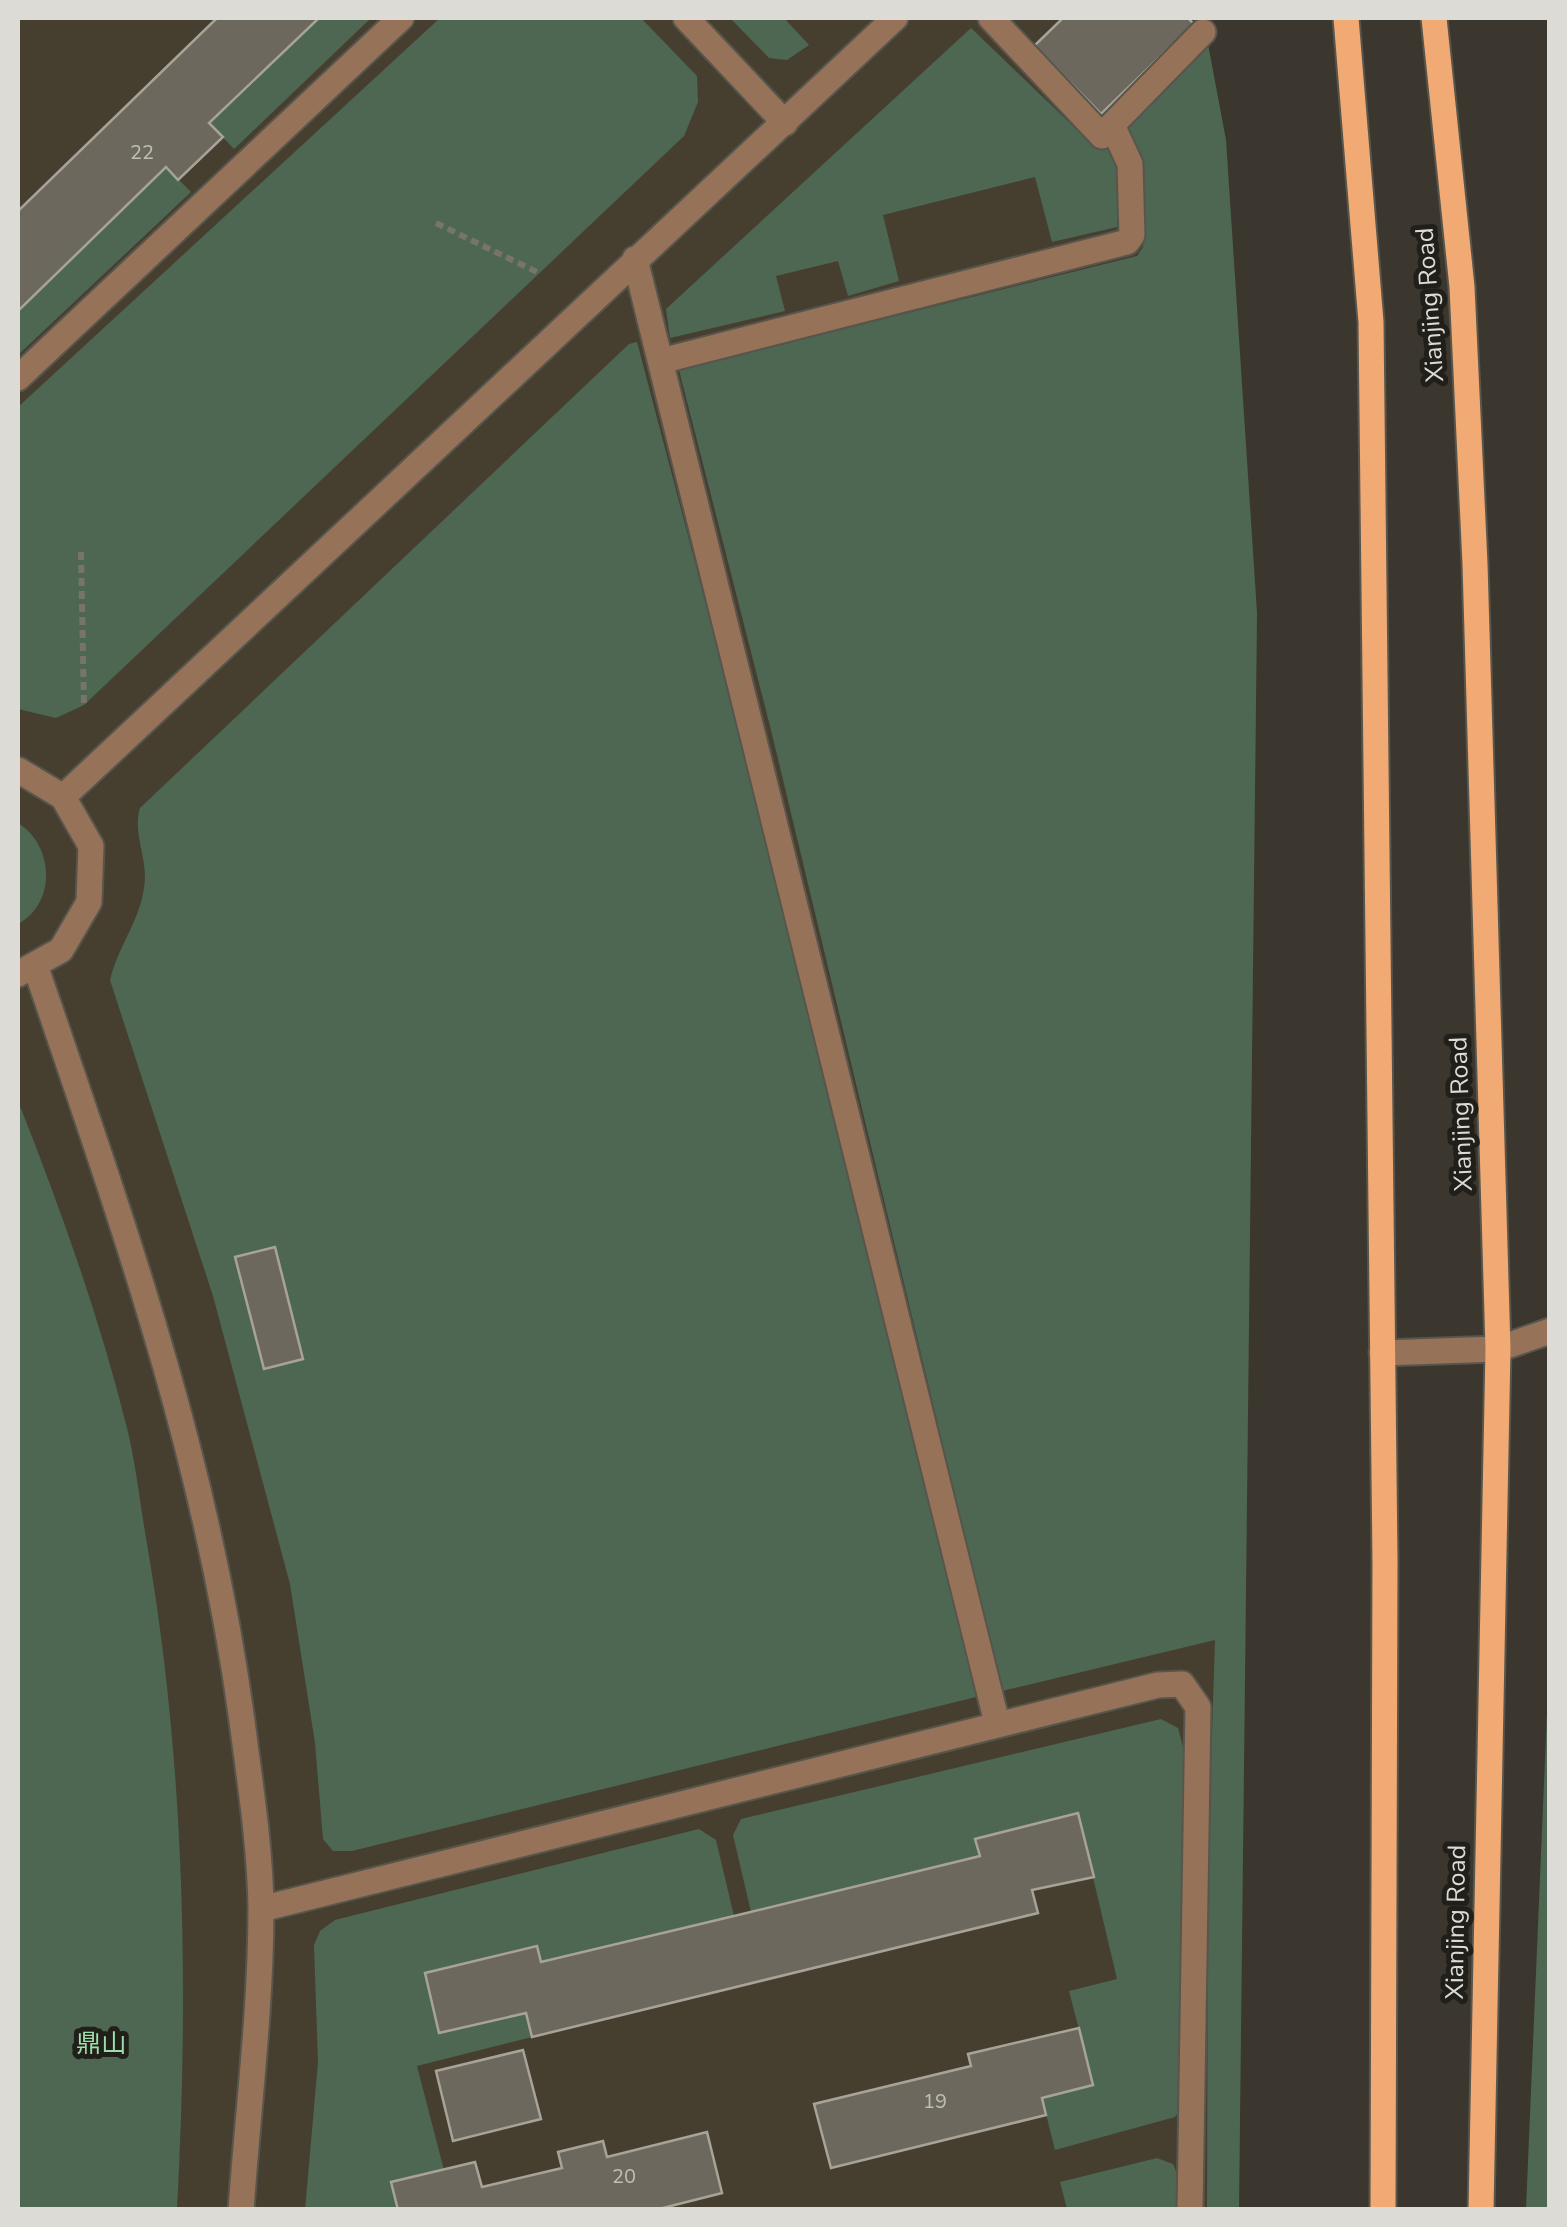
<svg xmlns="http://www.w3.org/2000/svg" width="1567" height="2227" viewBox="0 0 1567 2227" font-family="'Nunito Sans','Noto Sans SC',sans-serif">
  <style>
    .built { fill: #463f30 }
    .green { fill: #4d6752; fill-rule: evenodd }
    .building { fill: #6c685d; stroke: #a8a398; stroke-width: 2.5 }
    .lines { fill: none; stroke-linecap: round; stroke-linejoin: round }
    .minor-casing { stroke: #58554c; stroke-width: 29 }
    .major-casing { stroke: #58554c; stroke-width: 29 }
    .path { stroke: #77746c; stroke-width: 6; stroke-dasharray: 8 5; stroke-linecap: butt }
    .minor { stroke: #957258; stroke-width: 25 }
    .major { stroke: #f1aa73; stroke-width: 25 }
    .labels { text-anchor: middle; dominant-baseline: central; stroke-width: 10; stroke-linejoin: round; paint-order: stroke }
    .number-label { font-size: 20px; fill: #c1beb7 }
    .street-label { font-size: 25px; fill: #dddbd5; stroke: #211f1a }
    .park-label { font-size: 25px; fill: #9cdda9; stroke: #211f1a }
  </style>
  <rect width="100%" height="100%" fill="#3b372e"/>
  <path class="built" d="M18,18H1188L1203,32L1226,140L1257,613L1239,2209H18Z"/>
  <path class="green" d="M319,18H371L234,149L209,123Z
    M440,18H641L697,76L698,102L684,136L84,705L56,718L18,709V407Z
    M730,18H784L809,45L787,60L769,58Z
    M971,28L1097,149L1105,143L1120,173L1117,227L1052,242L1035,177L883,215L899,281L848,296L838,261L776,276L785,311L670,338L666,309Z
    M1208,44L1226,140L1257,613L1239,2209H1207L1208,1858L1215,1640L1002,1691L772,734L679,370L1137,256L1143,247L1144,232L1125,125Z
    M166,167L191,192L18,355V311Z
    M637,342L731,699L980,1696L352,1851H333L323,1839L315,1743L290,1584L213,1296L110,980C119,943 144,916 145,877C145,853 133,831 140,808L629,344ZM275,1248L303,1359L264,1369L235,1258Z
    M18,823C54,845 57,903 18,924Z
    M18,1101C60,1207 98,1313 126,1424C136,1463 140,1504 147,1544C185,1764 189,1987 177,2209H18Z
    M1549,1665L1550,2209L1526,2210V2209Z
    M1161,1719L1178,1728L1185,1754L1184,2104L1175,2117L1055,2150L1042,2098L1093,2084L1069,1991L1117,1979L1078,1814L976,1839L980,1856L751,1912L733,1835L741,1819Z
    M699,1829L716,1840L734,1916L541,1962L537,1946L425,1973L440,2032L526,2013L532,2037L417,2066L444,2170L398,2209L305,2210L318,2062L314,1945L320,1931L335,1920Z
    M1157,2158L1173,2164L1180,2180L1179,2209H1067L1060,2182Z"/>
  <path class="building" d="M217,18H319L209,123L223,137L178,180L166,167L18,311V211Z
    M1063,18H1188L1194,24L1101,114L1034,46Z
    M275,1247L303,1359L264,1369L235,1257Z
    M1078,1813L1094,1877L1032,1890L1038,1913L532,2037L526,2013L439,2033L425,1973L537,1946L541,1962L734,1916L980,1856L975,1839Z
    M1079,2028L1093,2085L1042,2098L1046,2115L831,2168L814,2104L971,2066L968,2054Z
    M523,2050L541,2119L453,2141L436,2071Z
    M707,2132L722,2193L655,2210H398L391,2182L475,2162L482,2187L562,2168L558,2152L603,2141L607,2157Z"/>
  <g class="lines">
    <defs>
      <path id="minor" d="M686,18L785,123
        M991,18L1102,136L1112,125
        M635,259L997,1723
        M661,361L1127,242L1132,235L1130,164L1112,125L1203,32
        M18,378L401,18
        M18,770L63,797L91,846L89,902L61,950L18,974
        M63,797L895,18
        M35,965C121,1218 206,1454 242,1721C250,1783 260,1845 261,1908C261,2008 248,2110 241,2210
        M1382,1353L1498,1349L1550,1331
        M261,1909L1158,1685L1182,1684L1198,1707L1190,2210"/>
      <path id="major" d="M1346,18L1371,322L1385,1562L1383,2210
        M1434,18L1462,287L1475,564L1498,1349L1481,2210"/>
    </defs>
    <use href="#minor" class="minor-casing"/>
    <use href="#major" class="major-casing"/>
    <path class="path" d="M436,223L537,272
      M81,552L84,706"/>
    <use href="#minor" class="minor"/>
    <use href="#major" class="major"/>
  </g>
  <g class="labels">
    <g class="number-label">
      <text x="142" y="152">22</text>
      <text x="935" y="2101">19</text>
      <text x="624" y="2176">20</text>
    </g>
    <g class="street-label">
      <text transform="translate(1430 305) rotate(-94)">Xianjing Road</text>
      <text transform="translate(1461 1114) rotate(-92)">Xianjing Road</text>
      <text transform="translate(1456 1922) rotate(-89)">Xianjing Road</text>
    </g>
    <g class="park-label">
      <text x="101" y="2044">鼎山</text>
    </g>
  </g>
  <rect width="1567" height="2227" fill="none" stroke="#dddbd5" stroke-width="40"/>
</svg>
